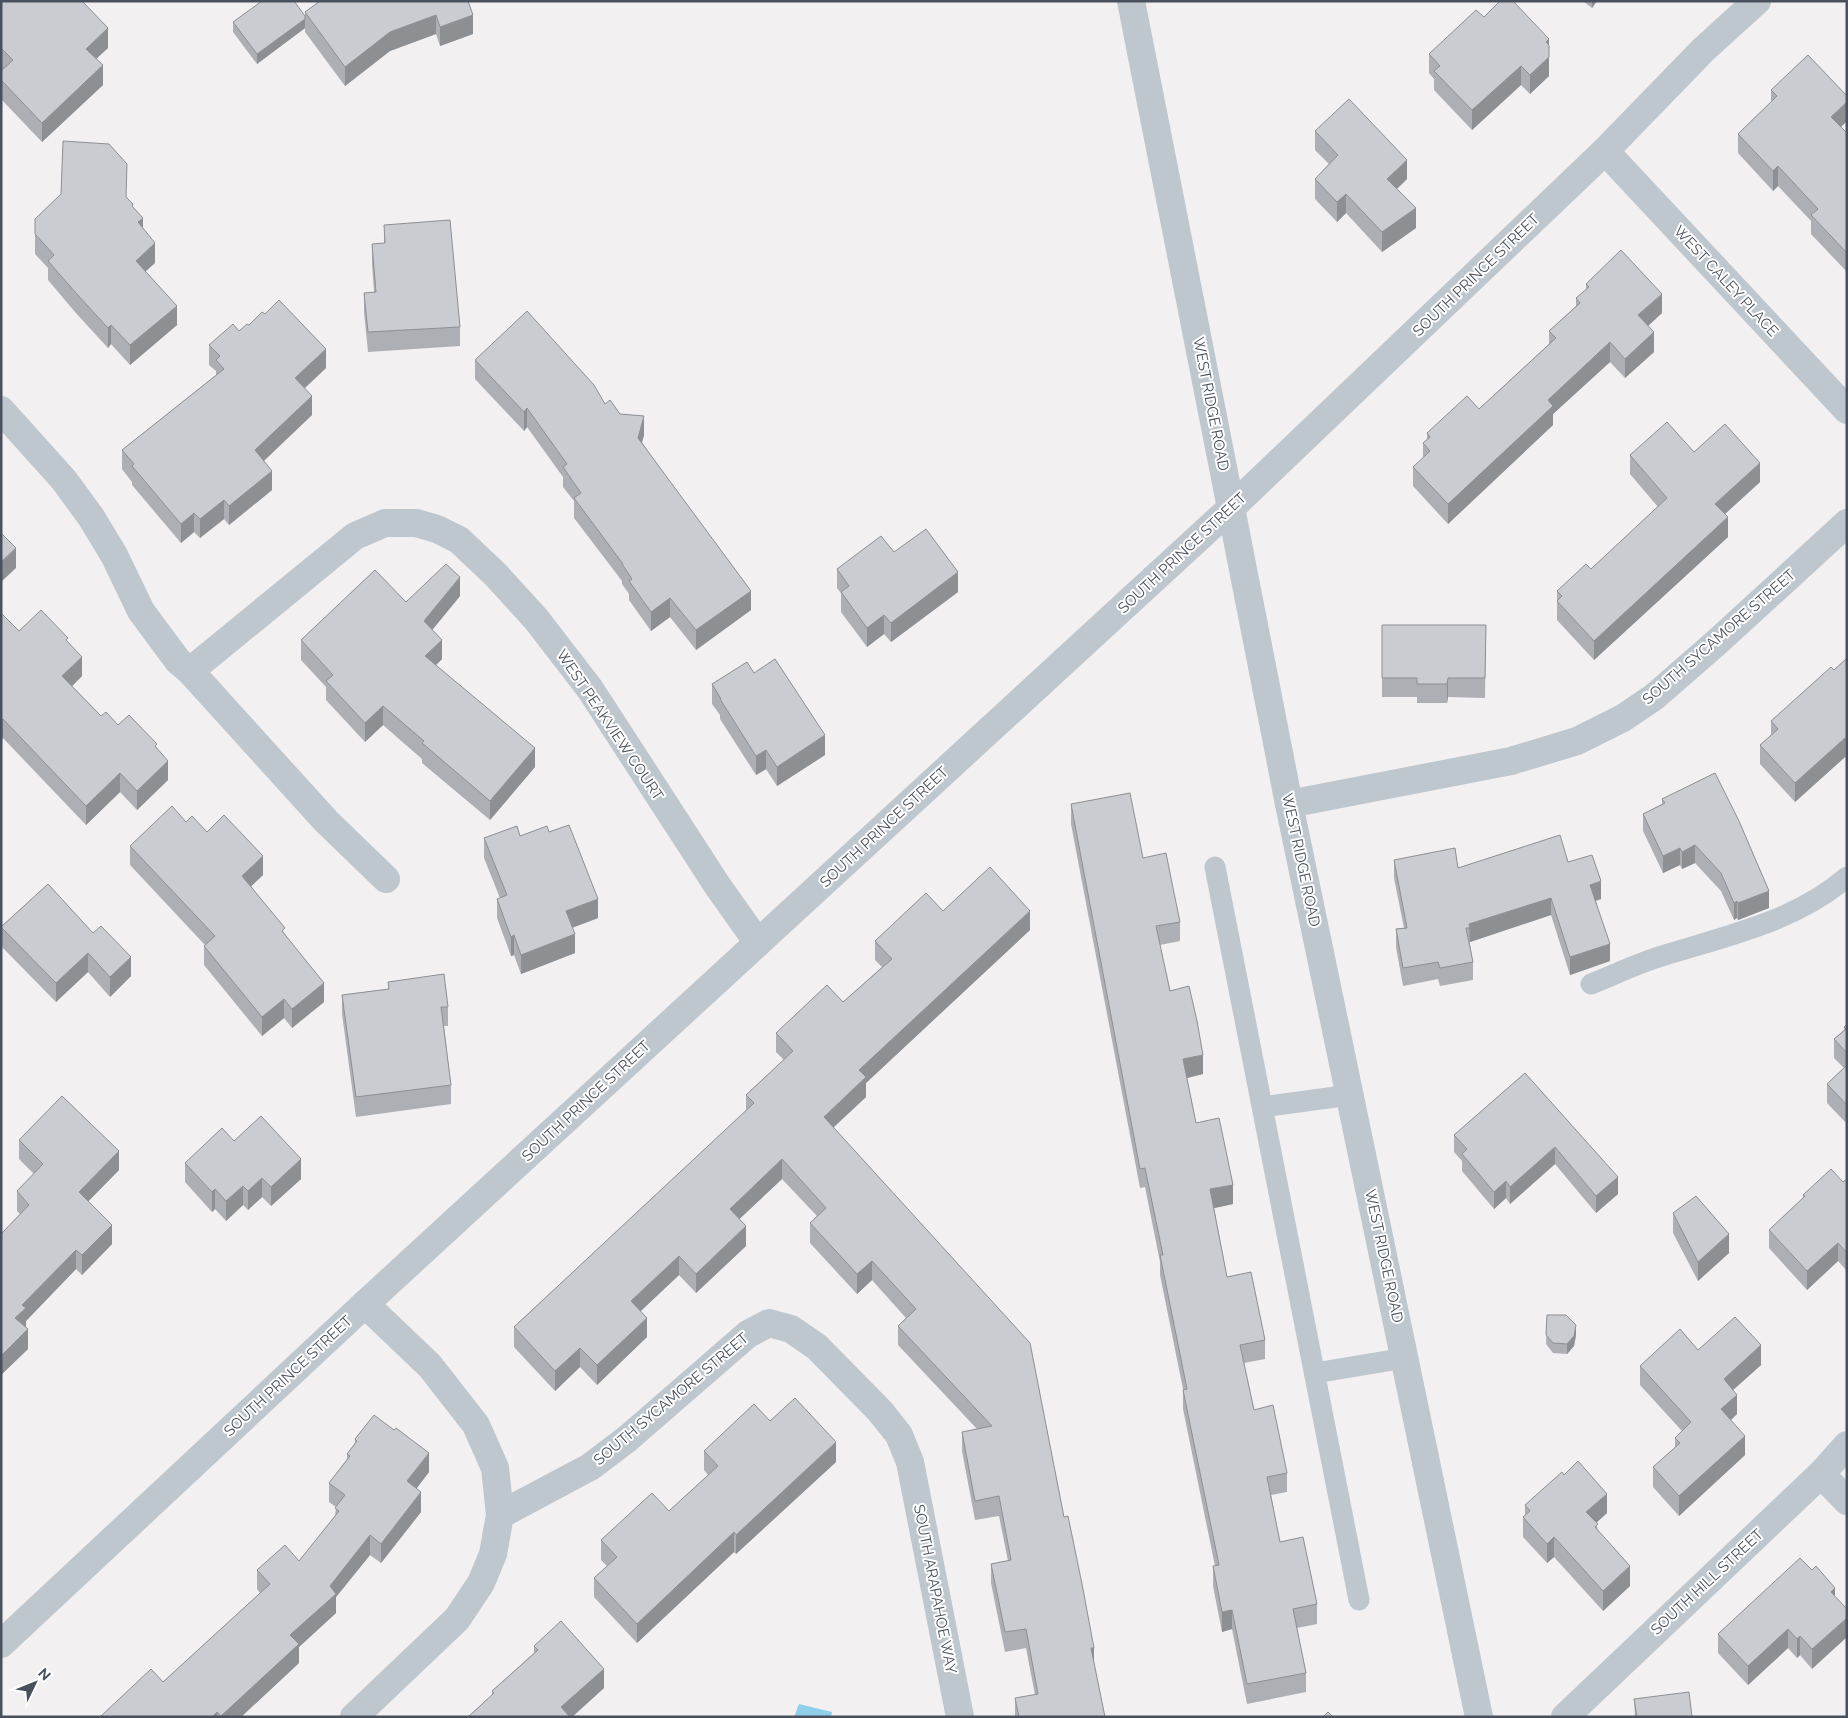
<svg xmlns="http://www.w3.org/2000/svg" width="1848" height="1718" viewBox="0 0 1848 1718" font-family="Raleway,sans-serif">
  <style>
    .water { fill: #8fcfe9 }
    .lines { fill: none; stroke-linecap: round; stroke-linejoin: round }
    .service { stroke: #bec6ce; stroke-width: 21 }
    .minor { stroke: #bec6ce; stroke-width: 28 }
    .tertiary { stroke: #bec6ce; stroke-width: 28 }
    .wall { fill: #aeafb5 }
    .shaded-wall { fill: #8d8f93 }
    .building { fill: #caccd2; stroke: #8d8f93 }
    .labels { text-anchor: middle; dominant-baseline: central; stroke-width: 4; stroke-linejoin: round; paint-order: stroke }
    .street-label { font-size: 15px; fill: #48515d; stroke: #fff }
  </style>
  <rect width="100%" height="100%" fill="#f2f0f0"/>
  <path class="water" d="M799,1704L832,1712L831,1717H794Z"/>
  <g class="lines">
    <path class="service" d="M1215,867L1359,1600
      M1591,984C1614,975 1638,963 1662,956C1726,936 1795,922 1847,877
      M1262,1107L1350,1095
      M1315,1373L1405,1358"/>
    <path class="minor" d="M1131,1L1231,508
      M1605,151L1847,410
      M1,410L64,480L91,517L114,555L141,611L178,661L190,671L326,821L386,879
      M190,671L355,536L385,523H416L437,529L459,540L496,575L536,619L590,689L717,885L758,943
      M1289,804L1511,761L1577,741L1623,718L1654,697L1716,643L1847,523
      M1821,1474L1847,1501
      M500,1515L590,1467L627,1439L748,1334L769,1323L791,1329L817,1347L880,1411L899,1435L910,1462L960,1717
      M354,1717L457,1619L481,1583L493,1554L500,1515L495,1468L476,1425L430,1366L365,1304
      M1565,1717L1821,1474L1847,1445"/>
    <path class="tertiary" d="M1231,508L1289,804L1479,1717
      M1,1644L365,1304L1231,508L1605,151L1703,50L1757,1"/>
  </g>
  <path class="wall" d="M1,1L108,48L96,59L103,85L42,142L1,99V71L3,69L1,68Z
    M468,1L473,34L440,46L436,34L390,51L345,86L305,32V28L257,64L233,32V22L305,16V12Z
    M1583,1H1597L1592,8Z
    M1484,17L1549,45V76L1530,94L1521,85L1472,130L1434,90V79L1429,73V54Z
    M1771,90L1847,96V121L1841,127L1847,133V272L1811,234V221L1778,186L1773,191L1738,153V134L1771,102Z
    M1315,131L1407,179L1397,189L1416,228L1382,252L1346,213L1337,222L1315,199V179L1329,164L1315,150Z
    M127,197L133,208L143,228L155,263L145,271L177,325L130,365L111,344L108,348L75,312L48,280V268L35,254V219Z
    M384,225L460,327V346L368,352L364,312V293L374,292L372,264V244H384Z
    M1586,284L1662,313L1648,326L1654,352L1625,378L1610,362L1553,414V425L1448,524L1413,486V467L1423,458V443L1427,440V433L1479,409L1549,344V331L1576,306V298L1586,290Z
    M249,325L326,368L305,388L312,415L264,461L272,490L229,525L224,519L200,538L194,532L181,543L132,485V482L122,469V450L216,375V371L209,365V345L239,331Z
    M475,360L605,404L620,414L644,435L642,442L751,610L696,650L670,617L651,631L629,600V594L622,584V581L574,518V501L563,487V477L527,427L524,431L475,379Z
    M1694,452L1760,482L1725,514L1728,537L1594,660L1557,620V591L1591,569L1658,507L1630,474V455Z
    M894,552L958,592L891,642L884,634L867,647L841,612V593L837,588V569Z
    M460,596L432,630L442,659L436,665L535,767L490,820L422,763V759L383,725L365,742L326,700V687L301,660V640L406,602Z
    M1,613L19,631L68,642L82,676L72,686L101,716L118,725L157,748L168,780L137,810L120,792L86,825L3,738L1,740Z
    M1382,625H1486L1485,698L1448,697L1447,703H1417V697H1382Z
    M1847,658V759L1845,757L1795,802L1760,764V745L1771,736V721L1834,670Z
    M754,673L825,755L777,786L766,769L756,775L720,719V715L712,704V684Z
    M1662,799L1769,908L1738,920L1737,918L1734,920L1721,891L1695,863L1682,869L1680,865L1663,873L1643,831V814L1662,804Z
    M1071,804L1143,858L1180,922V941L1160,945L1170,991L1203,1074L1187,1078L1196,1123L1233,1204L1214,1208L1227,1277L1265,1340V1359L1244,1363L1254,1410L1287,1473V1492L1271,1495L1280,1542L1317,1604V1624L1297,1628L1306,1673V1692L1247,1704L1232,1629L1222,1632L1213,1586V1566H1215L1183,1409V1389L1160,1275V1262L1145,1187L1140,1188L1071,824Z
    M186,822L207,832L263,875L251,886L285,934L324,1002L292,1028L284,1018L262,1036L204,965V946L205,945L130,865V846Z
    M549,832L598,918L572,928L575,953L521,974L514,955L511,956L497,918V899L500,898L484,858V838L520,836Z
    M1394,860L1458,868L1568,862L1601,899L1596,901L1610,961L1570,975L1551,915L1470,942V945L1473,962V980L1440,986L1438,979L1403,986L1396,947V929L1404,928L1394,878Z
    M48,884L131,976L110,997L88,972L56,1002L1,946V927Z
    M943,911L1030,930L866,1083V1097L834,1127L1064,1517L1105,1717L1035,1695L1026,1648L1005,1652L991,1583V1564L1008,1561L999,1516L975,1520L962,1451V1432L977,1429L898,1345V1326L906,1318L872,1280L857,1294L810,1243V1223L817,1216L782,1179L739,1219L746,1246L696,1293L679,1275L641,1311L647,1337L597,1385L580,1367L555,1391L514,1347V1327L746,1111V1095L784,1060L776,1052V1033L843,1002L882,967L875,960V941Z
    M388,982L448,1007V1026H444L451,1085V1104L356,1117L342,1014V995L388,989Z
    M1847,1024V1124L1827,1103V1084L1844,1068L1834,1058V1039L1844,1030V1027Z
    M1525,1073L1618,1194L1596,1213L1555,1164L1510,1204L1506,1198L1494,1209L1462,1171V1161L1454,1152V1135Z
    M19,1140L119,1170L88,1201L112,1244L82,1275L76,1269L26,1321L25,1327L28,1349L1,1375V1234L20,1214L17,1211V1191L34,1174L19,1159Z
    M234,1141L301,1179L271,1206L262,1197L248,1210L243,1205L226,1221L215,1209L212,1212L185,1182V1163Z
    M1847,1179V1271L1838,1261L1807,1290L1769,1248V1230L1803,1198V1195L1843,1182Z
    M1673,1213L1729,1253L1698,1281L1673,1233Z
    M1547,1315L1576,1335L1574,1346L1567,1354L1553,1353L1546,1344Z
    M1698,1350L1761,1365L1733,1390L1737,1414L1731,1420L1745,1455L1679,1516L1653,1487V1467L1675,1448V1438L1682,1431L1640,1385V1366Z
    M770,1421L836,1462L736,1554L734,1552L637,1643L594,1597V1578L607,1566L601,1560V1540L669,1511L708,1475L704,1470V1451Z
    M355,1439L429,1472L416,1489L421,1512L381,1563L370,1555L336,1597V1613L299,1647V1663L241,1717H100L163,1682L260,1593L257,1589V1570L299,1561L335,1517L336,1507L329,1502V1483L347,1459V1454L355,1443Z
    M1525,1505L1607,1513L1596,1523L1598,1530L1630,1586L1603,1611L1554,1557L1547,1563L1523,1537V1517L1525,1516Z
    M1816,1566L1812,1669L1800,1655L1797,1658L1788,1648L1748,1685L1718,1653V1634L1812,1570Z
    M534,1646L604,1688L572,1717H468L492,1695V1691L534,1653Z
    M1015,1698L1019,1717H1015Z
    M1634,1699L1692,1717H1635Z"/>
  <path class="shaded-wall" d="M1592,1H1597L1592,8Z
    M436,15V34L390,51L345,86V67L390,32Z
    M473,15V34L440,46V27Z
    M305,19V28L257,64V54Z
    M108,28V48L86,68V49Z
    M1549,39V76L1530,94V75L1546,42Z
    M103,65V85L42,142V123Z
    M1521,66V85L1472,130V110Z
    M1847,102V121L1831,136V117Z
    M1407,160V179L1387,198V179Z
    M1778,166V186L1773,191V171Z
    M1346,194V213L1337,222V202Z
    M1416,208V228L1382,252V232Z
    M143,218V237L138,222Z
    M155,243V263L136,280V261Z
    M1662,294V313L1638,335V315Z
    M177,306V325L130,365V345Z
    M111,325V344L108,348V328Z
    M1654,332V352L1625,378V359Z
    M1610,342V362L1553,414V425L1448,524V504L1548,400Z
    M326,349V368L295,397V378Z
    M312,396V415L255,469V450Z
    M527,408V427L524,431V412Z
    M644,416V435L638,457V438Z
    M1760,463V482L1715,523V504Z
    M272,471V490L229,525V506Z
    M224,500V519L200,538V519Z
    M194,513V532L181,543V524Z
    M1728,517V537L1594,660V641Z
    M16,548V568L1,582V562Z
    M958,572V592L891,642V623Z
    M460,577V596L424,640V621Z
    M751,591V610L696,650V630Z
    M670,598V617L651,631V612Z
    M884,615V634L867,647V628Z
    M442,640V659L425,676V656Z
    M82,657V676L62,696V676Z
    M1448,678V697L1447,703V684Z
    M383,706V725L365,742V723Z
    M3,719V738L1,740V721Z
    M825,735V755L777,786V767Z
    M1845,738V757L1795,802V783Z
    M535,748V767L490,820V801Z
    M766,750V769L756,775V756Z
    M168,761V780L137,810V791Z
    M120,773V792L86,825V806Z
    M1695,845V863L1682,869V852Z
    M1680,848V865L1663,873V856Z
    M263,856V875L242,895V876Z
    M1601,881V899L1590,902V885Z
    M1769,891V908L1738,920V903Z
    M1551,898V915L1470,942L1469,924Z
    M598,899V918L566,930V911Z
    M1737,901V918L1734,920V903Z
    M1030,911V930L866,1083V1097L824,1136V1117L859,1070Z
    M575,934V953L521,974V955Z
    M514,935V955L511,956V937Z
    M1610,944V961L1570,975V957Z
    M88,953V972L56,1002V983Z
    M131,957V976L110,997V977Z
    M324,983V1002L292,1028V1009Z
    M284,999V1018L262,1036V1017Z
    M1203,1055V1074L1183,1079V1059Z
    M1555,1147V1164L1510,1204V1187Z
    M119,1151V1170L79,1211V1192Z
    M301,1159V1179L271,1206V1187Z
    M782,1159V1179L730,1228V1209Z
    M1618,1177V1194L1596,1213V1196Z
    M262,1178V1197L248,1210V1191Z
    M1506,1181V1198L1494,1209V1192Z
    M1233,1185V1204L1210,1209V1189Z
    M243,1186V1205L226,1221V1201Z
    M215,1189V1209L212,1212V1192Z
    M112,1225V1244L82,1275V1255Z
    M746,1226V1246L696,1293V1274Z
    M1729,1234V1253L1698,1281V1262Z
    M1838,1243V1261L1807,1290V1271Z
    M76,1250V1269L26,1321V1327L15,1337V1318L22,1305Z
    M679,1256V1275L631,1320V1301Z
    M872,1261V1280L857,1294V1274Z
    M647,1318V1337L597,1385V1365Z
    M1576,1325V1335L1574,1346L1567,1354V1344Z
    M28,1329V1349L1,1375V1356Z
    M1761,1345V1365L1724,1398V1379Z
    M580,1348V1367L555,1391V1371Z
    M1737,1395V1414L1721,1429V1409Z
    M1745,1436V1455L1679,1516V1496Z
    M836,1442V1462L736,1554V1535Z
    M429,1453V1472L407,1501V1481Z
    M421,1492V1512L381,1563V1544Z
    M1607,1494V1513L1586,1532V1512Z
    M734,1532V1552L637,1643V1624Z
    M370,1535V1555L336,1597V1613L299,1647V1663L241,1717H221V1716L290,1635Z
    M1554,1537V1557L1547,1563V1544Z
    M1630,1566V1586L1603,1611V1591Z
    M1835,1588V1607L1831,1592Z
    M1232,1610V1629L1222,1632V1612Z
    M1847,1618V1637L1812,1669V1649Z
    M1788,1629V1648L1748,1685V1666Z
    M1800,1636V1655L1797,1658V1639Z
    M1091,1648H1094V1667Z
    M604,1669V1688L572,1717H561V1707Z
    M217,1712V1717H212Z"/>
  <path class="building" d="M1,1H82L108,28L86,49L103,65L42,123L1,80V71L13,60L1,48Z
    M262,1H294L305,16V19L257,54L233,22Z
    M320,1H468L473,15L440,27L436,15L390,32L345,67L305,12Z
    M1500,1H1513L1549,39L1546,42L1549,45V57L1530,75L1521,66L1472,110L1434,71L1440,66L1429,54L1476,10L1484,17Z
    M1808,55L1847,96V102L1831,117L1847,133V253L1811,215L1818,209L1778,166L1773,171L1738,134L1777,96L1771,90Z
    M1349,99L1407,160L1387,179L1416,208L1382,232L1346,194L1337,202L1315,179L1338,155L1315,131Z
    M63,141L109,144L127,164L126,197L133,204L132,206L143,218L138,222L155,243L136,261L177,306L130,345L111,325L108,328L75,292L48,261L54,255L35,234V219L61,194Z
    M450,220L460,327L368,332L364,293L376,292L372,244L385,243L384,225Z
    M1621,250L1662,294L1638,315L1654,332L1625,359L1610,342L1548,400L1553,406L1448,504L1413,467L1430,451L1423,443L1430,437L1427,433L1467,396L1479,409L1556,338L1549,331L1580,303L1576,298L1589,287L1586,284Z
    M279,300L326,349L295,378L312,396L255,450L272,471L229,506L224,500L200,519L194,513L181,524L132,466L134,464L122,450L224,369L216,360L220,356L209,345L233,324L239,331L247,324L249,325L262,312L265,314Z
    M527,311L594,385L605,404L610,400L620,414L644,416L638,438L751,591L696,630L670,598L651,612L629,581L632,579L622,564H623L574,498L581,493L563,467L567,464L527,408L524,412L475,360Z
    M1667,422L1694,452L1725,424L1760,463L1715,504L1728,517L1594,641L1557,601L1562,596L1557,591L1586,564L1591,569L1667,498L1630,455Z
    M926,529L958,572L891,623L884,615L867,628L841,592L849,586L837,569L881,536L894,552Z
    M1,533L16,548L1,562Z
    M446,564L460,577L424,621L442,640L425,656L535,748L490,801L422,743L424,741L383,706L365,723L326,681L333,675L301,640L375,570L406,602Z
    M41,610L68,638L66,640L82,657L62,676L101,716L106,712L118,725L129,715L157,744L155,746L168,761L137,791L120,773L86,806L3,719L1,721V613L19,631Z
    M1382,625H1486L1485,678H1448L1447,684H1417V678H1382Z
    M1847,658V741L1845,738L1795,783L1760,745L1778,729L1771,721L1831,667L1834,670Z
    M775,659L825,735L777,767L766,750L756,756L720,699H721L712,684L747,662L754,673Z
    M1715,773L1739,821L1769,891L1738,903L1737,901L1734,903L1721,873L1695,845L1682,852L1680,848L1663,856L1643,814L1665,803L1662,799Z
    M1130,793L1143,858L1166,853L1173,888L1180,922L1156,926L1170,991L1189,986L1197,1021L1203,1055L1183,1059L1196,1123L1219,1118L1226,1151L1233,1185L1210,1189L1227,1277L1251,1272L1265,1340L1240,1345L1254,1410L1273,1405L1287,1473L1267,1477L1280,1542L1303,1537L1317,1604L1293,1609L1306,1673L1247,1684L1232,1610L1222,1612L1213,1566L1219,1565L1183,1390L1187,1389L1160,1255H1163L1145,1168L1140,1169L1071,804Z
    M172,806L186,822L192,816L207,832L224,815L263,856L242,876L285,928L282,931L324,983L292,1009L284,999L262,1017L204,946L215,936L130,846Z
    M569,825L598,899L566,911L575,934L521,955L514,935L511,937L497,899L507,895L484,838L517,826L520,836L547,826L549,832Z
    M1560,835L1568,862L1592,855L1601,881L1590,885L1610,944L1570,957L1551,898L1469,924L1470,928H1466L1473,962L1440,968L1438,962L1403,968L1396,929L1407,928L1394,860L1455,848L1458,868Z
    M990,867L1030,911L859,1070L866,1077L824,1117L1030,1343L1064,1517L1068,1516L1082,1584L1094,1648H1091L1105,1717H1019L1015,1698L1038,1694L1026,1629L1005,1632L991,1564L1011,1560L999,1496L975,1501L962,1432L992,1426L898,1326L916,1309L872,1261L857,1274L810,1223L826,1208L782,1159L730,1209L746,1226L696,1274L679,1256L631,1301L647,1318L597,1365L580,1348L555,1371L514,1327L754,1103L746,1095L793,1051L776,1033L827,985L843,1002L892,959L875,941L926,893L943,911Z
    M48,884L93,933L101,926L131,957L110,977L88,953L56,983L1,927Z
    M444,974L448,1007H441L451,1085L356,1097L342,995L389,989L388,982Z
    M1847,1024V1053L1834,1039L1846,1029L1844,1027Z
    M1847,1065V1105L1827,1084Z
    M1525,1073L1618,1177L1596,1196L1555,1147L1510,1187L1506,1181L1494,1192L1462,1154L1467,1149L1454,1135Z
    M62,1096L119,1151L79,1192L112,1225L82,1255L76,1250L22,1305L26,1308L15,1318L28,1329L1,1356V1234L29,1205L17,1191L43,1164L19,1140Z
    M261,1116L301,1159L271,1187L262,1178L248,1191L243,1186L226,1201L215,1189L212,1192L185,1163L222,1128L234,1141Z
    M1831,1169L1843,1182L1847,1179V1253L1838,1243L1807,1271L1769,1230L1805,1196L1803,1195Z
    M1696,1196L1729,1234L1698,1262L1673,1213Z
    M1547,1315H1566L1576,1325L1574,1336L1567,1344L1553,1343L1546,1335Z
    M1735,1317L1761,1345L1724,1379L1737,1395L1721,1409L1745,1436L1679,1496L1653,1467L1680,1443L1675,1438L1691,1422L1640,1366L1680,1329L1698,1350Z
    M795,1398L836,1442L736,1535L734,1532L637,1624L594,1578L617,1557L601,1540L652,1493L669,1511L718,1466L704,1451L754,1404L770,1421Z
    M374,1415L394,1430L396,1428L429,1453L407,1481L421,1492L381,1544L370,1535L330,1586L336,1594L290,1635L299,1644L221,1716L217,1712L212,1717H100L151,1669L163,1682L270,1584L257,1570L285,1545L299,1561L339,1511L335,1508L345,1495L329,1483L350,1456L347,1454L357,1441L355,1439Z
    M1578,1461L1607,1494L1586,1512L1598,1524L1595,1527L1630,1566L1603,1591L1554,1537L1547,1544L1523,1517L1530,1511L1525,1505L1562,1472L1564,1475Z
    M1800,1558L1812,1570L1816,1566L1835,1588L1831,1592L1847,1609V1618L1812,1649L1800,1636L1797,1639L1788,1629L1748,1666L1718,1634Z
    M561,1621L604,1669L561,1707L570,1717H468L494,1693L492,1691L538,1650L534,1646Z
    M1689,1692L1692,1717H1637L1634,1699Z
    M1328,1712L1333,1717H1323Z"/>
  <g class="labels">
    <g class="street-label">
      <text transform="translate(1476 275) rotate(-44)">SOUTH PRINCE STREET</text>
      <text transform="translate(1726 281) rotate(47)">WEST CALEY PLACE</text>
      <text transform="translate(1211 404) rotate(79)">WEST RIDGE ROAD</text>
      <text transform="translate(1182 553) rotate(-43)">SOUTH PRINCE STREET</text>
      <text transform="translate(1719 637) rotate(-41)">SOUTH SYCAMORE STREET</text>
      <text transform="translate(610 725) rotate(56)">WEST PEAKVIEW COURT</text>
      <text transform="translate(884 827) rotate(-43)">SOUTH PRINCE STREET</text>
      <text transform="translate(1301 860) rotate(78)">WEST RIDGE ROAD</text>
      <text transform="translate(586 1101) rotate(-43)">SOUTH PRINCE STREET</text>
      <text transform="translate(1384 1256) rotate(78)">WEST RIDGE ROAD</text>
      <text transform="translate(288 1376) rotate(-43)">SOUTH PRINCE STREET</text>
      <text transform="translate(671 1399) rotate(-40)">SOUTH SYCAMORE STREET</text>
      <text transform="translate(1707 1582) rotate(-43)">SOUTH HILL STREET</text>
      <text transform="translate(935 1589) rotate(79)">SOUTH ARAPAHOE WAY</text>
    </g>
  </g>
  <rect width="1848" height="1718" fill="none" stroke="#48515d" stroke-width="5"/>
  <g transform="translate(35 1683) rotate(47)" stroke="#ffffff" stroke-width="4" paint-order="stroke">
  <path d="M0-4L9 19L0 12L-9 19Z" fill="#48515d"/>
  <text y="-8" font-size="14" font-weight="bold" text-anchor="middle" fill="#48515d">N</text>
  </g>
</svg>
